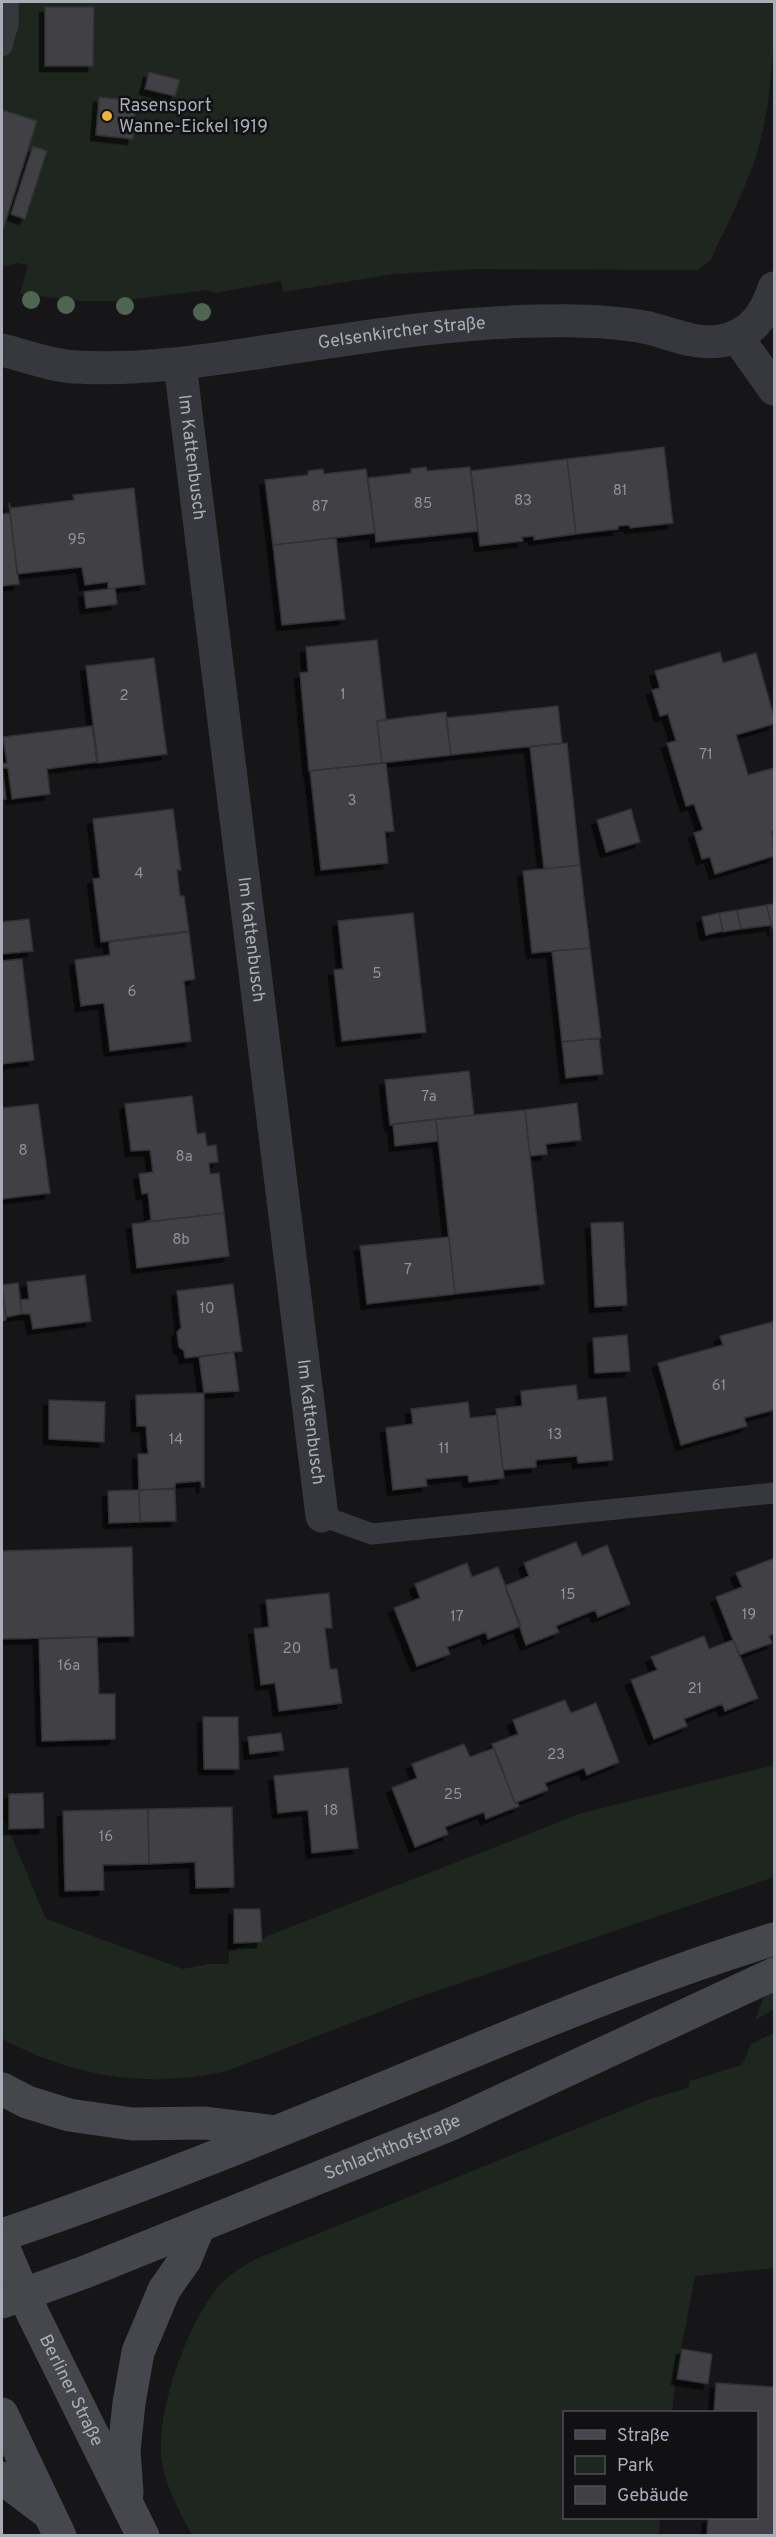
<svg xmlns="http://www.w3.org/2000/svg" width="776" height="2537" viewBox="0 0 776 2537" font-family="Overpass,sans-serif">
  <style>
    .green { fill: #1e261f }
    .building { fill: #404145; stroke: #303034; stroke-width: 1.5; filter: url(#shadow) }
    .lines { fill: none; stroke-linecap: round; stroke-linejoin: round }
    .lane { stroke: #37383d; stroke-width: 21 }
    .street { stroke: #37383d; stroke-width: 33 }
    .secondary { stroke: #45474d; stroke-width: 33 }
    .tree { fill: #506452 }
    .poi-dot { fill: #f2b134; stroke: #111113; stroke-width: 2 }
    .labels { text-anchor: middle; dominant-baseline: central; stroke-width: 5; stroke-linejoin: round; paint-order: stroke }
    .number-label { font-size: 15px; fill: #8e929b }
    .poi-label { font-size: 18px; fill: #a8adb8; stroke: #111113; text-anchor: start }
    .street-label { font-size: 18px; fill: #a8adb8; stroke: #111113 }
  </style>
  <defs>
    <filter id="shadow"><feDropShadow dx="-5.5" dy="5.5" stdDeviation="0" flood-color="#0009"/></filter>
  </defs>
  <rect width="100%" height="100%" fill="#161618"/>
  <path class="green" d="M2,2H774C774,59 771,114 752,168C740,200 724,231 710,261L697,270L475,269L394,274L283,292L281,281L215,293L207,290L119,301H80L20,294L28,265L18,263L2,267Z
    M774,1765V1877L413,1999L227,2071C145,2089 76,2077 2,2039V1814L46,1919L183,1969L209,1964H229V1951H237L238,1947L262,1942L265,1937L582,1813Z
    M774,1990V2009L755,2020L765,1994Z
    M774,2033V2268L695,2276L676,2376L672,2412H564V2518H660L659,2535H192C179,2510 163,2483 161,2454C158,2408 186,2328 215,2291C227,2275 245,2264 263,2256L650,2099L688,2088L690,2081L742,2065L751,2044Z"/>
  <path class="building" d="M45,7H94L93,66H45Z
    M149,72L180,80L175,96L145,89Z
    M99,97L136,101L133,139L96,135Z
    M3,110L37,121L2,233V115Z
    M33,146L47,151L25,219L11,214Z
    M664,447L673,523L630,528L629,525L618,526V529L576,534L567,459Z
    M567,459L576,534L534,540V536L522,537L523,541L480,546L471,471Z
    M426,467L427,471L470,467L478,531L376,542L368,478L411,473V469Z
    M323,469L324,474L366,469L375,533L273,545L265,480L308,475V471Z
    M134,488L145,584L108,589V582L85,585L82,567L17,574L9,503L11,508L74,500L73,495Z
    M10,513L19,584L2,586V514Z
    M336,538L345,619L282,625L273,545Z
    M115,588L117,604L86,608L84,592Z
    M377,640L386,718V720L377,721L382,763L309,771L300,673L308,672L306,647Z
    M720,652L723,663L756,653L774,717V724L736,735L748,775L774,768V831H772L774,856L715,874L710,857L702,859L694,833L703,830L694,804L686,806L667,743L676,741L668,714L660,716L652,690L660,688L655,671Z
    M154,658L167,754L98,763L86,666Z
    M558,706L562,743L451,755L446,718Z
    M446,712L451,755L382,763L377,721Z
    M92,726L97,762L47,769L50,794L12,799L8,768H3L2,764L7,763L3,737Z
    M567,743L580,865L544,869L530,747Z
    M386,763L394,831L385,832L388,863L321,870L310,771Z
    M2,766L6,799H2Z
    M173,809L181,870H177L180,896H184L189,931L101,942L93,879L100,878L93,819Z
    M631,809L640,842L606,852L597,820Z
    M580,865L590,948L532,953L523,871Z
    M774,904V932L766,905Z
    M766,905L772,925L741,929L737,910Z
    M737,910L741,929L723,932L719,913Z
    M413,913L426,1032L342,1041L334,970L343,969L338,921Z
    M719,913L723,931L706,935L702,917Z
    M29,919L33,951L2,954V922Z
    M189,932L195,979L184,981L191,1041L110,1051L104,1003L81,1006L75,960L110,955L109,942Z
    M590,948L601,1038L562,1042L552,951Z
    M22,959L34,1060L2,1064V961Z
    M599,1038L603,1074L566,1078L562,1042Z
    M469,1071L474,1115L390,1125L385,1080Z
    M192,1096L197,1134L205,1133L207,1146L216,1145L218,1162L209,1163L210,1174L219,1173L224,1213L145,1222L151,1220L148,1193L142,1194L139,1174L153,1172L150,1150L131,1151L125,1104Z
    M577,1103L581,1140L546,1144L547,1154L530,1156L525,1110Z
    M38,1104L50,1193L2,1199V1108Z
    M525,1110L544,1284L455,1294L436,1119Z
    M436,1119L438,1141L395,1146L393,1124Z
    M224,1213L229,1256L137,1268L132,1224Z
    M623,1222L627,1305L595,1307L591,1223Z
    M449,1237L455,1294L367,1304L360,1246Z
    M85,1275L91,1321L33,1329L30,1314H22L20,1300L29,1299L27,1282Z
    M18,1283L22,1314L6,1317L2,1285Z
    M233,1284L242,1351L185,1358L184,1351L179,1347L177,1332L181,1328L177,1291Z
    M2,1288L6,1320L2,1321Z
    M772,1322L774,1331V1410L744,1418L747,1426L681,1445L658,1363L723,1345L720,1336Z
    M627,1335L630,1371L595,1373L593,1338Z
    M234,1352L239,1391L204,1393L199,1357Z
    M576,1385L578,1400L606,1397L613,1460L578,1463L577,1456L536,1460V1467L503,1470L496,1409L522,1406L521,1391Z
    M204,1393V1487H202L201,1481L176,1483L174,1489L139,1490L138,1454H148L146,1426H137L136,1395Z
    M49,1400L105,1402L104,1442L49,1439Z
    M468,1402L470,1418L497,1415L504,1478L469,1482L468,1475L426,1479L427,1486L393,1490L386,1428L413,1424L411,1409Z
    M175,1488L176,1521L140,1522L139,1490Z
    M139,1490L140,1522L109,1523L108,1491Z
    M576,1542L582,1556L607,1545L630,1604L598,1617L595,1610L556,1626L559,1632L526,1645L505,1586L529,1576L524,1563Z
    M132,1547L134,1636L2,1639V1551Z
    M774,1558V1634L769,1636L772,1643L739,1655L716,1597L742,1587L736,1573Z
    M467,1563L472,1577L498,1567L521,1626L488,1639L486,1632L447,1647L450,1654L417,1666L394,1608L420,1598L415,1584Z
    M329,1593L332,1628H325L330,1669H337L342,1703L279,1711L275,1683L261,1685L254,1629L269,1627L266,1600Z
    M704,1636L709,1649L733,1640L758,1698L725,1711L722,1704L684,1719L687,1726L654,1739L631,1680L657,1670L651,1657Z
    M97,1637L99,1694H115V1739L42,1741L39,1639Z
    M565,1700L571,1713L596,1703L619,1762L587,1775L584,1768L545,1783L548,1790L515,1803L492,1744L518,1734L513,1720Z
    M203,1717H238L239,1769H204Z
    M281,1733L284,1750L250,1754L248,1737Z
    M464,1744L470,1757L494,1748L515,1803L517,1802L519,1806L486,1819L484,1812L445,1827L448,1834L415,1847L392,1788L417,1778L412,1764Z
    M348,1768L358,1848L312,1853L308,1810L278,1813L274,1776Z
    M43,1793L44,1828L9,1829V1794Z
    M232,1807L234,1887L196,1888L195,1862L149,1864L148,1809Z
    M148,1809L149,1864L103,1865L104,1890L65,1891L63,1811Z
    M234,1909H260L262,1942L234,1943Z
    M682,2349L712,2354L708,2384L677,2379Z
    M716,2383L774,2387V2536H707L708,2518H756V2412H714Z"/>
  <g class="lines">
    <path class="lane" d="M2,46L8,24V2
      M322,1516L372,1534L774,1493"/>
    <g class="street">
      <path d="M737,337L774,389"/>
      <path id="s1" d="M2,350C26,356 52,366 77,367C143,371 210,360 275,350C363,337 451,322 541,321C576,320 615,321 649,328C672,334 696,345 720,341C751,336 765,315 774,288"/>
      <path id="s2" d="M180,364L322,1516"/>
    </g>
    <g class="secondary">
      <path d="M2,2089L27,2102L69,2115L132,2124L205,2123L269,2131"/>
      <path d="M2,2235C160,2182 315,2116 469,2053C570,2011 670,1971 774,1939"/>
      <path id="s3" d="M2,2244L23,2294L143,2536"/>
      <path id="s4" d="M2,2302L85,2272L449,2125L774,1974"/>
      <path d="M2,2414L60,2536"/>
      <path d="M2,2478L44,2510"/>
      <path d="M127,2493L124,2451L129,2403L138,2352L164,2290L185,2260L199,2226"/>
    </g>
  </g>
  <g class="tree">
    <circle cx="31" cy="300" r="9"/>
    <circle cx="66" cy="305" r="9"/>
    <circle cx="125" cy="306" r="9"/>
    <circle cx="202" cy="312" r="9"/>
  </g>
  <circle class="poi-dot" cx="107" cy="116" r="6"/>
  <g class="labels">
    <g class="number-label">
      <text x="620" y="491">81</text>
      <text x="523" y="501">83</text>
      <text x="423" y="504">85</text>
      <text x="320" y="507">87</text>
      <text x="77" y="540">95</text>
      <text x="343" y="695">1</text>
      <text x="124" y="696">2</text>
      <text x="706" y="755">71</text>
      <text x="352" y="801">3</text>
      <text x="139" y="874">4</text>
      <text x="377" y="974">5</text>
      <text x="132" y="992">6</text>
      <text x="429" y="1097">7a</text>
      <text x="23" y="1151">8</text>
      <text x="184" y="1157">8a</text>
      <text x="181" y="1240">8b</text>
      <text x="408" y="1270">7</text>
      <text x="207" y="1309">10</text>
      <text x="719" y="1386">61</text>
      <text x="555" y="1435">13</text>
      <text x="176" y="1440">14</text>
      <text x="444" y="1449">11</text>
      <text x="568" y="1595">15</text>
      <text x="749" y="1615">19</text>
      <text x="457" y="1617">17</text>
      <text x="292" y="1649">20</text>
      <text x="69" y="1666">16a</text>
      <text x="695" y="1689">21</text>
      <text x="556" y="1755">23</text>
      <text x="453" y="1795">25</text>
      <text x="331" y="1811">18</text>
      <text x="106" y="1837">16</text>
    </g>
    <g class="poi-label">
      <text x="119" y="106">Rasensport<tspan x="119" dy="21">Wanne-Eickel 1919</tspan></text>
    </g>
    <g class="street-label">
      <text stroke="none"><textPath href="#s1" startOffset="404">Gelsenkircher Straße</textPath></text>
      <text stroke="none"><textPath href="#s2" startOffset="94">Im Kattenbusch</textPath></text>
      <text stroke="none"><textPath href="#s2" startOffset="580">Im Kattenbusch</textPath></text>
      <text stroke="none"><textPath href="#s2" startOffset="1066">Im Kattenbusch</textPath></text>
      <text stroke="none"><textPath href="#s4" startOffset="420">Schlachthofstraße</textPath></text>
      <text stroke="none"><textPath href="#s3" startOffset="162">Berliner Straße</textPath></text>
    </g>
  </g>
  <rect width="776" height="2537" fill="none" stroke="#a8adb8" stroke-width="6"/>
  <rect x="563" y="2411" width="195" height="108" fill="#111113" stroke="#4d4f55" stroke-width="1.5"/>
  <rect x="575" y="2430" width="30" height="9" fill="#45474d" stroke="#4d4f55" stroke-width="1.5"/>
  <text x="617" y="2441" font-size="18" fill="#a8adb8">Straße</text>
  <rect x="575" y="2456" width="30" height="18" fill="#1e261f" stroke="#4d4f55" stroke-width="1.5"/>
  <text x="617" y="2471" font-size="18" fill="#a8adb8">Park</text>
  <rect x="575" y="2486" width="30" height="18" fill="#404145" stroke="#4d4f55" stroke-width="1.5"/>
  <text x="617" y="2501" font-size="18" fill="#a8adb8">Gebäude</text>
</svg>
